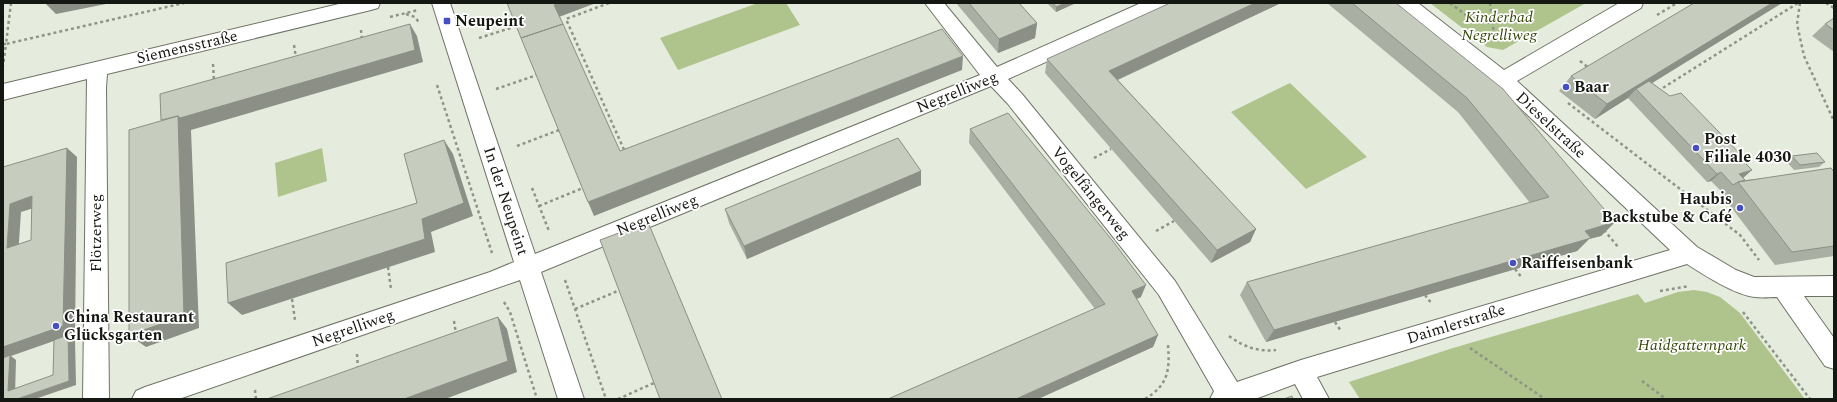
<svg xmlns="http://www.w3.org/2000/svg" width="1837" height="402" viewBox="0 0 1837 402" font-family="Spectral,serif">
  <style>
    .green { fill: #afc38d }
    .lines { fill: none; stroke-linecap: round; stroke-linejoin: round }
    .minor-casing { stroke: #6e7366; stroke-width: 2 }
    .tertiary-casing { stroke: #6e7366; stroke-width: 2 }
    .path { stroke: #8f9489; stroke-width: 2.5; stroke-dasharray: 3 3; stroke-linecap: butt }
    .minor { fill: #fff; fill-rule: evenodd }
    .tertiary { fill: #fff; fill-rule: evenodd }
    .wall { fill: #aaafa3 }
    .shaded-wall { fill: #8b8f85 }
    .building { fill: #c6ccbe; stroke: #8b8f85; fill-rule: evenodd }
    .poi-dot { fill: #464ec3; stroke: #fff; stroke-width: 1.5 }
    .labels { text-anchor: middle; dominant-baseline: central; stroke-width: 3.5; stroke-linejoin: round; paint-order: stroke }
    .park-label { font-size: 16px; font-style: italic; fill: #38490b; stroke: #fff }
    .poi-label { font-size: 16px; font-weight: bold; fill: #151712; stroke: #fff; text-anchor: start }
    .street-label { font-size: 16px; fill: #151712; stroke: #fff }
  </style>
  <rect width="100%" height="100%" fill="#e6ecdd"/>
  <path class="green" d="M758,3H786L800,25L678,70L660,38Z
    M1430,3H1586L1503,50L1487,47Z
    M1290,83L1367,157L1306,189L1231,112Z
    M322,148L327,181L278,197L275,163Z
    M1694,290L1707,292L1720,297L1740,313L1805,399H1360L1349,382L1453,348L1638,294L1645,303L1678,292Z"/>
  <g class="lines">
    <defs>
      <path id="minor" d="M432,3H450L535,254L980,75L925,3H944L997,67L1141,3H1167L1165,8L1008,79L1022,94L1175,281L1237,382L1301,360L1670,250L1496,85L1398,8L1396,3H1418L1504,70L1619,3H1643L1641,8L1517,81L1697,247L1736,270L1754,277L1834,276V296H1804L1834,338V369L1825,366L1777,297C1770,297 1762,298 1755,297C1735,295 1704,275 1687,264L1317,377L1329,399H1303L1295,384L1255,399H1210L1214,391L1159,295L1008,104L991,86L541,272L584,399H558L520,280L179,399H132L136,391L145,387L490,272L514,262Z"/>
      <path id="tertiary" d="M343,3H380L378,8L371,10L107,74L106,88L109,399H83L87,79L3,100V84Z"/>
    </defs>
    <use href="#minor" class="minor-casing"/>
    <use href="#tertiary" class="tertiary-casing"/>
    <path class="path" d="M11,3L6,44L184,3
      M609,3L566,19L625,152
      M1450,3L1466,15L1493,24
      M1490,3L1495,43
      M1800,3L1797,24L1804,56L1834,121
      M1826,3L1834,8
      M406,14L415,17L420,24
      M1657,15L1677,3
      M390,17L418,10
      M361,30L362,41
      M479,38L517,26
      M3,44H6L3,66
      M294,45L296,58
      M1580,61L1589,68
      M213,64L214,81
      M437,85L492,253
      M496,89L537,75
      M1658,91L1798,3
      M1568,103L1740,235L1759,260
      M517,146L559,130
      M1094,158L1111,149
      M532,188L549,231
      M539,206L583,188
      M1604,230L1619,248
      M1156,231L1174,221
      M388,267L391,289
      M1515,269L1522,278
      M565,280L606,399
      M1660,291L1689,286
      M1425,295L1432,304
      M292,299L295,320
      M504,302L510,312L537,399
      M575,309L620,290
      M1743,312L1810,399
      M454,321L456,334
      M1335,322L1341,331
      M1229,336C1244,347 1258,352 1276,350
      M1470,348L1545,399
      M357,354L358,369
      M1642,381L1666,399
      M255,390L256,399
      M618,399L656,382
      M1145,399C1168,385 1170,371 1168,345"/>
    <use href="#minor" class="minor"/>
    <use href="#tertiary" class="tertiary"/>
  </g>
  <path class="wall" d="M956,3H1019L1037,23L1035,38L998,53Z
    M1047,3H1076L1056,12Z
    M1170,3H1281L1118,80L1256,229L1250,242L1211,263L1045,73L1047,59Z
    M1327,3H1396L1615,222L1601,236L1589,239L1577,251L1266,342L1240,295L1247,282L1530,203L1458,112Z
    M1782,3L1652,83L1747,165L1743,178L1745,180L1834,172V256L1775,265L1722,195L1724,194L1711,181L1707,182L1628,98L1595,119L1559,91L1571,76Z
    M1834,18V52L1812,36L1825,24Z
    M970,129L1141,297L1136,299L1158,335L1153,347L1038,399H888L1095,309L969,143Z
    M1792,156L1825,162L1819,167L1794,170L1786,161Z
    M921,171V185L747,259L729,223L725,209Z"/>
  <path class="shaded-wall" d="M45,3H111L56,14Z
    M558,3H596L559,17L554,5Z
    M1065,3H1076L1056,12V7Z
    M1255,3H1281L1106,85L1109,71Z
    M1772,3H1782L1639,91L1636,89L1628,98L1595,119L1607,104Z
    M1037,23L1035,38L998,53L999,39Z
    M410,24L417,36L423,62L191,130L199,328L146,347L129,335L178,116Z
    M963,56L962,70L594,216L588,202Z
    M444,140L453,154L473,216L431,232L435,252L242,315L228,303L422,219Z
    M67,148L77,157L75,334L69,336L75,340L76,385L35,399H17L69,381L68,336L11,356L16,360L15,395L8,391L3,359V347Z
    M1752,170L1742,179L1739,174Z
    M921,171V185L747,259L744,246Z
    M1721,172L1711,181L1707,182L1717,174Z
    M32,196L43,205L21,212L18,256L7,248L10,204Z
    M1615,222L1601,236L1589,239L1577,251L1266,342L1274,330L1585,231Z
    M1256,229L1250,242L1211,263L1217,250Z
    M1146,285L1141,297L1127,303L1132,291Z
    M498,317L507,329L517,372L445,399H404Z
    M1158,335L1153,347L1038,399H1016Z"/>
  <path class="building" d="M507,3H558L554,5L563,24L521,38Z
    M969,3H1019L1037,23L999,39Z
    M1053,3H1065L1056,7Z
    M1170,3H1255L1109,71L1256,229L1217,250L1047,59Z
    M1352,3H1396L1503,89L1615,222L1585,231L1591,238L1274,330L1247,282L1549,197L1467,98Z
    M1694,3H1772L1607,104L1571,76Z
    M1834,18V30L1825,24Z
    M410,24L415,50L180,118L178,116L161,120L160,94Z
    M563,24L620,151L942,29L963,56L588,202L521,38Z
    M1649,81L1670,96L1681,93L1749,163L1746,164L1752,170L1739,174L1745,180L1738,182L1733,185L1721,172L1717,174L1636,89Z
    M1008,113L1112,240L1146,285L1132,291L1158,335L1016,399H888L1105,304L970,129Z
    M178,116L184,316L129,335V130Z
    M898,138L921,171L744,246L725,209Z
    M444,140L464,203L422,219L425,239L228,303L226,263L417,203L404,154Z
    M67,148L63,326L3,347V167ZM32,196L31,240L7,248L10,204Z
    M1817,153L1825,162L1800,165L1792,156Z
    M1831,168L1834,172V246L1792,252L1738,182Z
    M648,222L722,399H660L600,240Z
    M498,317L508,361L404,399H267Z
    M68,335L69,381L17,399H3V358L10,355L8,391L53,375L54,340Z
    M1292,396L1293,399H1284Z"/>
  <g class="poi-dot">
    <rect x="443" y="17" width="8" height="8" rx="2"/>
    <circle cx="1566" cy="87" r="4"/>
    <circle cx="1696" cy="148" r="4"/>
    <circle cx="1740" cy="208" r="4"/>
    <circle cx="1513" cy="263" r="4"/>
    <circle cx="56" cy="326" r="4"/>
  </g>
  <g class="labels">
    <g class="park-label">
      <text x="1499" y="17">Kinderbad<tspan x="1499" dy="18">Negrelliweg</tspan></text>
      <text x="1692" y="345">Haidgatternpark</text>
    </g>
    <g class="poi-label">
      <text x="455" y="21">Neupeint</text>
      <text x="1574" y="87">Baar</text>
      <text x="1704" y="139">Post<tspan x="1704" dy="18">Filiale 4030</tspan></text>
      <text x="1732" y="199" text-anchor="end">Haubis<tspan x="1732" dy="18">Backstube &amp; Café</tspan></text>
      <text x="1521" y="263">Raiffeisenbank</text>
      <text x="64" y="317">China Restaurant<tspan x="64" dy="18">Glücksgarten</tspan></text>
    </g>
    <g class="street-label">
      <text transform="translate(187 47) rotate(-13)">Siemensstraße</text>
      <text transform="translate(957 92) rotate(-22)">Negrelliweg</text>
      <text transform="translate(1551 125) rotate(43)">Dieselstraße</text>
      <text transform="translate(1091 193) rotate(51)">Vogelfängerweg</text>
      <text transform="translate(506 201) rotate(72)">In der Neupeint</text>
      <text transform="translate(657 215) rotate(-22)">Negrelliweg</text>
      <text transform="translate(96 233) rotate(-90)">Flötzerweg</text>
      <text transform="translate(1456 324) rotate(-17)">Daimlerstraße</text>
      <text transform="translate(353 328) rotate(-19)">Negrelliweg</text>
    </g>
  </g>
  <rect width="1837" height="402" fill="none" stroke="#151712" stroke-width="8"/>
</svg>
